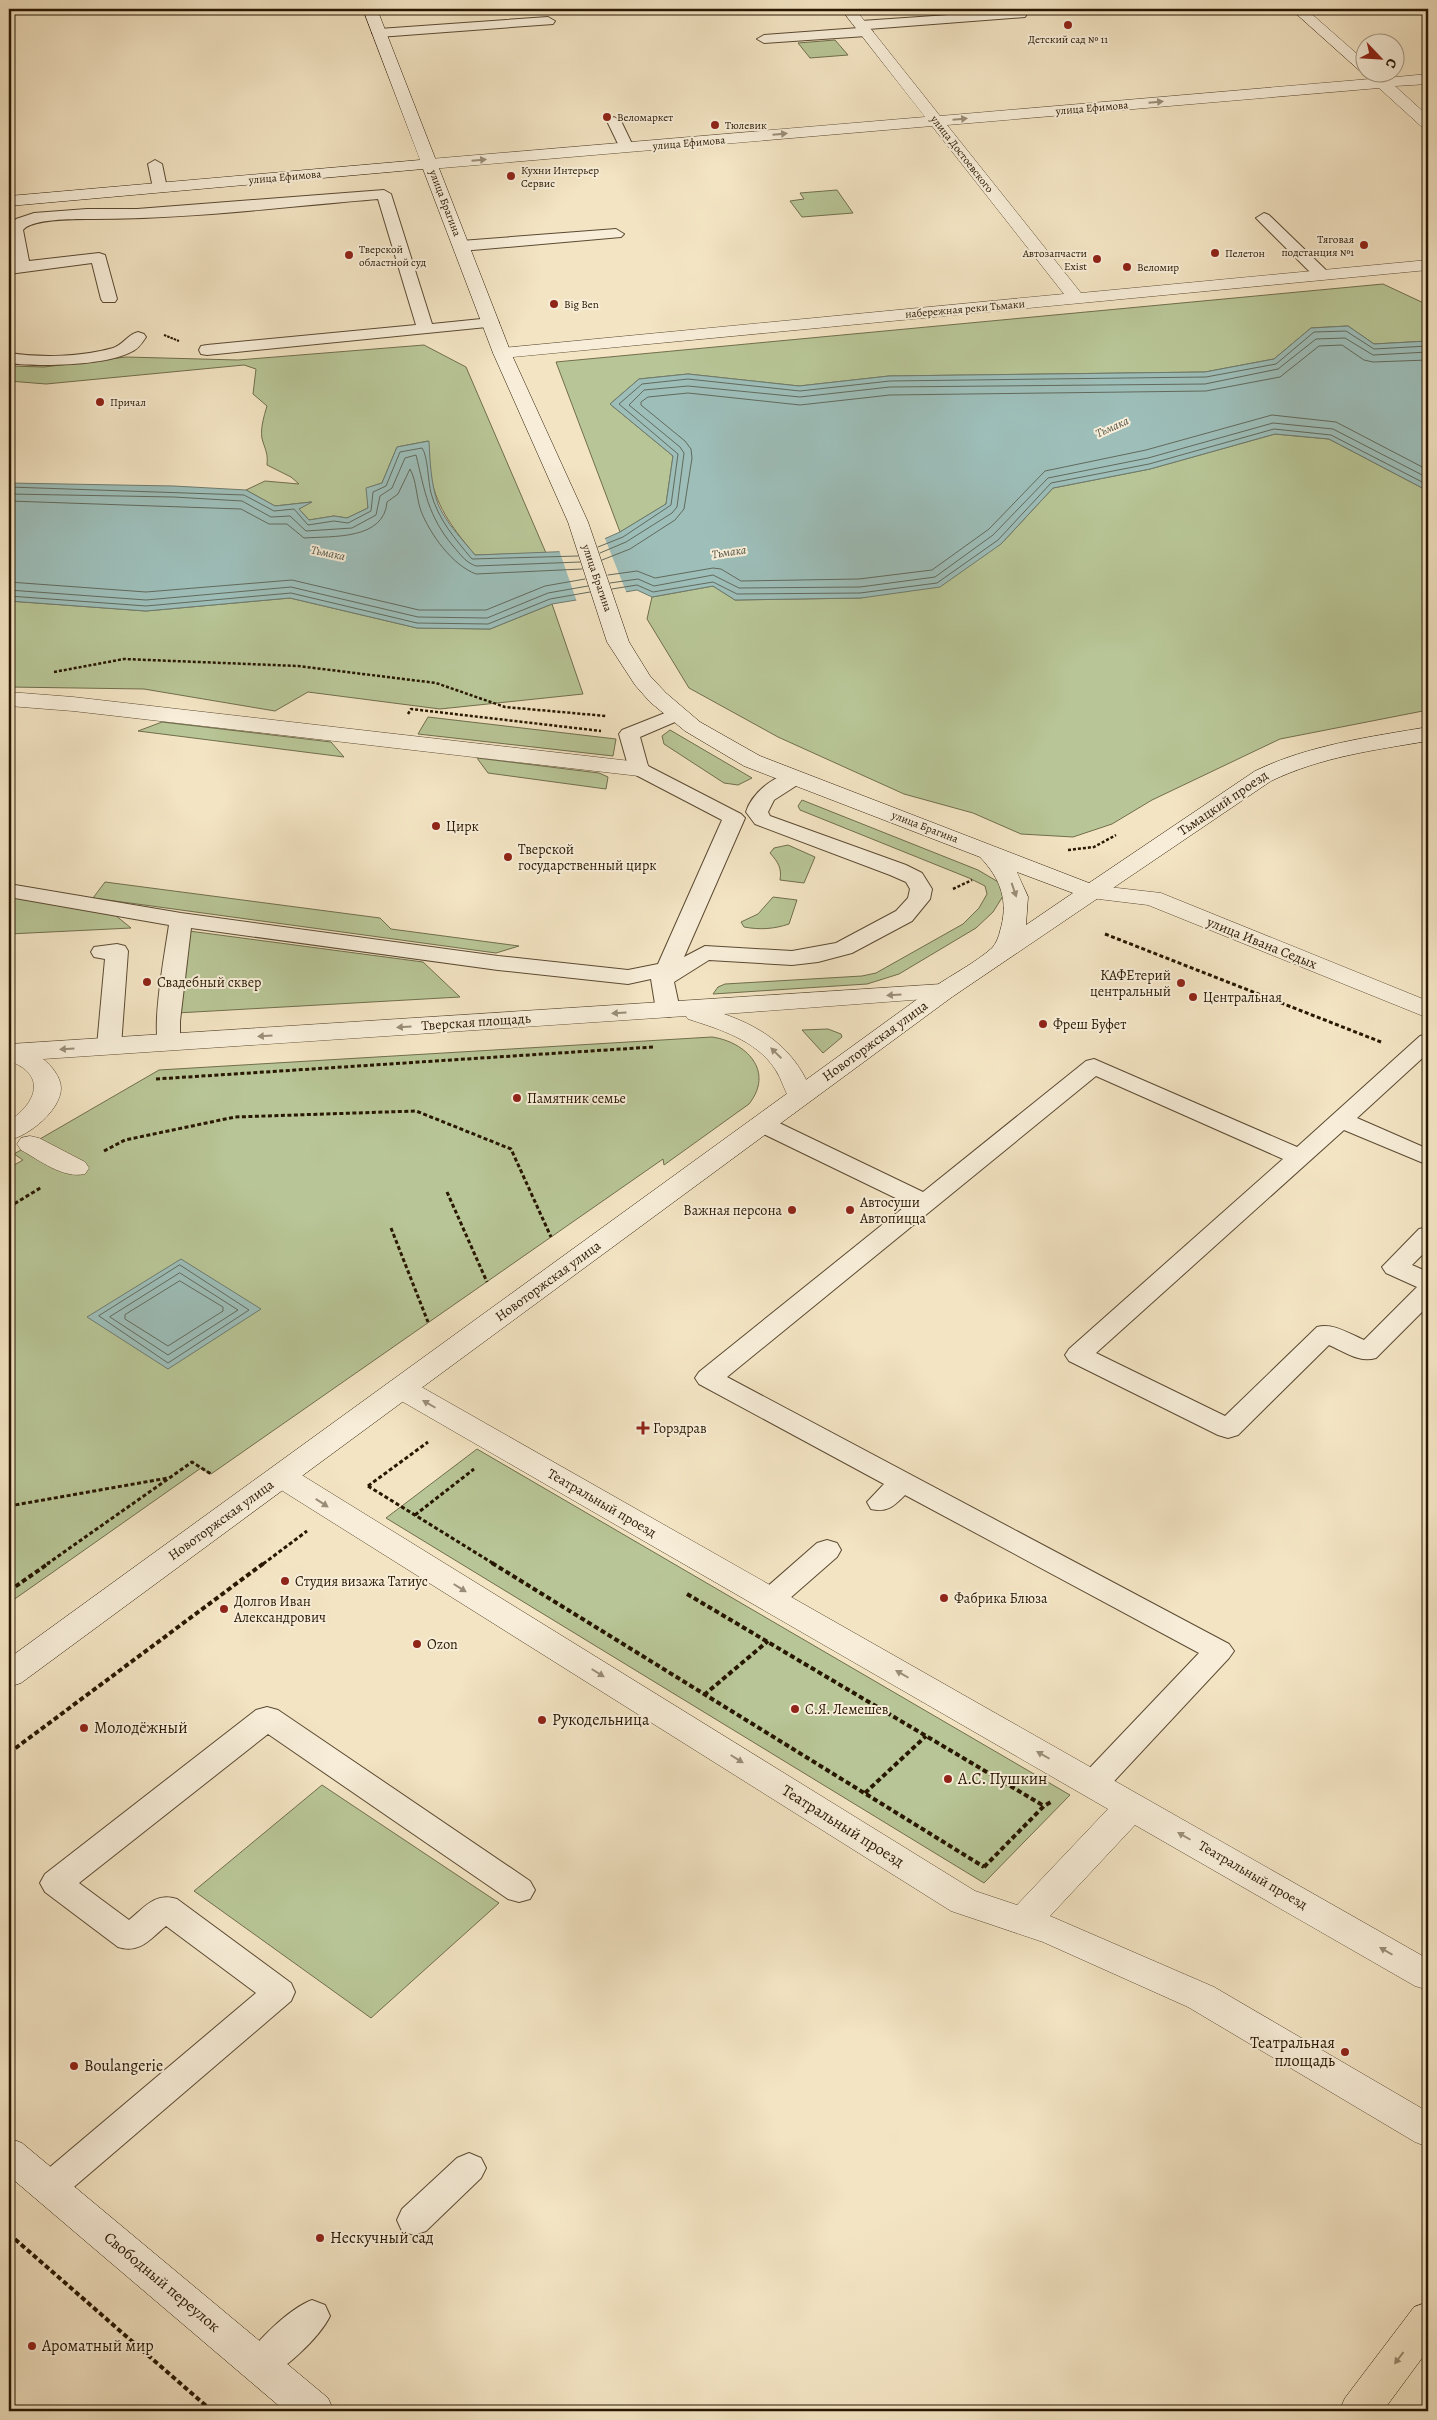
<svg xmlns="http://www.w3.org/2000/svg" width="1437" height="2420" viewBox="0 0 1437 2420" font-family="Alegreya,serif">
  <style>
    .green { fill: #b8c596; stroke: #706e4c }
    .water { fill: #9dbeb9; stroke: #6e7b6f }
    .pier { fill: #f3e4c3 }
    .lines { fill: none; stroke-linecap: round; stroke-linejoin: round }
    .shore { stroke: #626a5d; stroke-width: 1 }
    .lane-casing { stroke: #5b4a32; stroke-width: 2 }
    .street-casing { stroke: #5b4a32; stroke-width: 1 }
    .secondary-casing { stroke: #281701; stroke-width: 1 }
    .primary-casing { stroke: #281701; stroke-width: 1 }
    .path-far3 { stroke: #281701; stroke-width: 2; stroke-dasharray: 2.5 1; stroke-linecap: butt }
    .path-far2 { stroke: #281701; stroke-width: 2.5; stroke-dasharray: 3 2; stroke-linecap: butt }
    .path-far1 { stroke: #281701; stroke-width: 3; stroke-dasharray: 4 2.5; stroke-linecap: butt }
    .path { stroke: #281701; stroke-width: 4; stroke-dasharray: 5 3; stroke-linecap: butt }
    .lane { fill: #f7edd8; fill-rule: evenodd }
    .street { fill: #f7edd8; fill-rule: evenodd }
    .secondary { fill: #f7edd8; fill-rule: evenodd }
    .primary { fill: #f3e4c3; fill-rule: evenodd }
    .oneway { fill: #9a8d77 }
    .oneway2 { fill: #98886c }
    .poi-dot { fill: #8f2418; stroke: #f7edd8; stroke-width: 2 }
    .labels { text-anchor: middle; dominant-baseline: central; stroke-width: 4; stroke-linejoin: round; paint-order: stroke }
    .far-poi-label { font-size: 11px; fill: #281701; stroke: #f7edd8; text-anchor: start }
    .far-street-label { font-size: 11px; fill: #281701; stroke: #f7edd8 }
    .far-water-label { font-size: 12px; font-style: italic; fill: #515141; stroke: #f7edd8 }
    .street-label { font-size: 14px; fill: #281701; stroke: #f7edd8 }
    .poi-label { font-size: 14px; fill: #281701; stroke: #f7edd8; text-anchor: start }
    .near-poi-label { font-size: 16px; fill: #281701; stroke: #f7edd8; text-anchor: start }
    .near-street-label { font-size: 16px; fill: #281701; stroke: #f7edd8 }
  </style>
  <rect width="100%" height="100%" fill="#f3e4c3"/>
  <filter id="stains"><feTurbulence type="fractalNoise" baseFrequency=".004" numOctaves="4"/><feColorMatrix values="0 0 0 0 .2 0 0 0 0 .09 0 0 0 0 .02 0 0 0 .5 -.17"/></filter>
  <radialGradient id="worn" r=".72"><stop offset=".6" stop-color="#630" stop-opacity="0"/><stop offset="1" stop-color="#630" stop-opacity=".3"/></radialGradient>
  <path class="green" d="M835,40L848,55L810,58L798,43Z
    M837,190L853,213L802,217L790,201L804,199L800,193Z
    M1383,284L1428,305V341L1374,344L1348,326L1311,328L1274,359L1205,372L889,376L799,386L688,374L639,379L610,404L673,456L666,504L620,532L556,362Z
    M424,345L466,367L546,553L475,555C455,531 437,509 431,477C429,465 430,453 428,441L397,447L382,483L367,488L368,508L347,518L334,516L309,520L299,509L311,502L275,506L246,490L265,481L299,484L291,477L267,465C268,455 266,451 263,442C259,432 264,416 267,406L253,394L256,369L244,365L46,384L9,381V366L44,367L126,357L238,360Z
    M1275,434L1329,439L1428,491V710L1280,739L1152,800L1112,824L1073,837L1021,834L973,813L904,794L778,737L689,688L647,619L652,597L713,586L735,600L861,598L1001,544L1053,488L1150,469Z
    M290,598L417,628L490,629L552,604L583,694L440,709L308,692L275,711L144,689L9,687V601L146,611Z
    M428,717L616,739L613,756L418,734Z
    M162,722L331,742L344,757L138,731Z
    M670,730L752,778L738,785L724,783L664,744L662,736Z
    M477,758L599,773L608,777L606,789L488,773Z
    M802,800L978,870L1000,883L1003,896L993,912L976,928L899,974L867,984L713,994L718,987L725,984L862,976L876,973L963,924L979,908L987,894L985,886L969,878L800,810L798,806Z
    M788,845L815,857L804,883L780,880C782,868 778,862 770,853L774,848Z
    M105,882L380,918L391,929L519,946L496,953L93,898Z
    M9,893L115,915L131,928L9,934Z
    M773,897L797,900L789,924C774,929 760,930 744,927L741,922L758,914Z
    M189,931L423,962L460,997L177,1013Z
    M828,1029L841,1034L842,1037L823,1053L802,1030Z
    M712,1037C746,1042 775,1071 749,1104L664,1165L663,1159L211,1474L201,1468L9,1603V1168L23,1160L14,1154L159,1070Z
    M477,1449L1070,1795L984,1883L386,1518Z
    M322,1785L499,1903L371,2018L194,1891Z"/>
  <path class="water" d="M1348,326L1374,344L1428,341V491L1329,439L1275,434L1150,469L1053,488L1001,544L940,587L861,598L735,600L713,586L652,597L637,590L552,604L490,629L417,628L290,598L146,611L9,601V483L174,486L246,490L275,506L312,502L299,509L309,520L334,516L347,518L368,508L366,488L382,483L397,447L429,441C430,462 431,484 438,504C446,523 462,539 475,555L577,551L620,532L666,504L673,456L610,404L639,379L688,374L799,386L889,376L1205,372L1274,359L1311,328Z
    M181,1259L261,1309L168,1369L87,1317Z"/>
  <path class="pier" d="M604,536L627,594L577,602L559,550L576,548Z"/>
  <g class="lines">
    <path class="shore" d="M9,487L244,495L274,511L294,509L308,525L334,521L348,523L371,511L373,492L386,486L400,452L422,448C428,456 428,482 431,493C438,519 455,539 472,559L578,556
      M9,494L174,497L242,501L271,517L290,516L306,531L352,528L376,515L380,496L392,488L405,458L416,455C425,492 428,516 453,546C461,555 465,562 476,566L580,562
      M9,501L241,509L269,524H287L304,538C333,536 384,540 387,502L398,494L410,469C417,482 416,497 421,511C430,534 452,565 476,574L582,569
      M598,547L623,537L671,505L678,454L619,404L642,384L688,379L800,391L890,381L1206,377L1276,364L1314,332L1346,331L1374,349L1428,346
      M600,553L626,542L672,513L677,507L684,453L680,447L629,405L644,390L688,386L800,397L890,387L1205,384L1278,369L1316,339L1345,338L1373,355L1428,352
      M602,560L630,549L675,520L684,509L692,458L691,449L685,441L641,405V402L648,397L688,393L800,405L890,395L1206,391L1280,377L1319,346L1342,345L1364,360L1373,362L1428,360
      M608,575L637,571L655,578L713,568L721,569L741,581L859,579L932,570L989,529L1045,471L1146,450L1272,415L1336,422L1428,470
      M9,582L146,592L292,580L419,610H486L545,586L585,579
      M610,583L638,579L654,586L713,575L739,588L860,587L935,577L993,535L1048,478L1148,458L1273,423L1333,429L1428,478
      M612,589L637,585L653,592L713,582L737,594L860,593L937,583L998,540L1051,483L1149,464L1274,429L1331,435L1428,485
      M9,590L146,600L291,587L418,617L487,618L548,593L588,586
      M9,596L146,606L291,593L417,623L488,624L550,599L590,592
      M180,1265L249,1310L168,1363L99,1316Z
      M180,1273L238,1310L168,1355L110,1317Z
      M180,1281L223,1307V1311L168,1346L125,1319V1315Z"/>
    <defs>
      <path id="lane" d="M1020,10L1027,14L1025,17L868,29L873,32L866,36L764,43L757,39L764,35L859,28L854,25L861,21Z
        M548,17L555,21L553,24L379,37L372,33L379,29Z
        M614,117L621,121L634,148L632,151H622L620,148L607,121Z
        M155,160L162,164L167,188L160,192L153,188L148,164Z
        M384,190L391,194L432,324L491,318L497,320L499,323L497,326L207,355L201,354L199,350L201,346L207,345L416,325L378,199C283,207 188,219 93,219C77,219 32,218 23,230L29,261L99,253L105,255L117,299L115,302H103L101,299L92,263L9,274V264H14L9,227L16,219L34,213L87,209H137Z
        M1264,213L1269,215L1328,272L1330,275L1328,278H1316L1256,218Z
        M616,229L624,234L621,237L461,251L453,246L461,241Z
        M138,332L144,334L146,337C142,343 139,348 133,351C108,366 37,367 9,363V353C41,358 81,357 113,348C123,345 128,334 138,332Z
        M675,709L682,711L685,715L682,719L640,737L648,766L741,814L745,818L684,957L705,946L792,951L836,943L896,911L908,898L910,889L906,882L890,875L755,824L746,812C752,792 781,768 802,774L805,778L802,782L774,800L768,812L770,816L906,865L922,873L932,889L930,899L912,921L852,953L818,962L792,965L709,960L674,982L680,1010L676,1015L668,1017L660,1015L656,1010L651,979L628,984L498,970L191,928L180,1021V1042L176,1047L168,1049L160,1047C150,1033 166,946 169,925L9,897V884L181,913L498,956L628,970L658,964L722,820L632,773L629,769L619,734L622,730Z
        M117,944L125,946L128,951L121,1046L117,1051L109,1053L101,1051L97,1046L105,959L94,957L91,952L94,947Z
        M1428,1034V1053L1357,1118L1428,1149V1165L1344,1130L1096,1353L1225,1416L1317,1327C1333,1323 1348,1333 1364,1340L1417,1287L1386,1273L1382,1267L1419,1229L1428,1227V1249L1412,1265L1428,1272V1306L1376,1358C1359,1363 1345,1352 1329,1345L1238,1435L1228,1438L1218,1435L1069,1361L1065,1355L1069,1349L1283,1159L1096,1076L727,1377L1229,1644L1234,1651L1229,1658L1104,1792L1093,1796L1082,1792L1078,1784L1082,1776L1199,1653L905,1495C894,1506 887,1513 871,1509L867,1502L884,1484L699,1384L695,1378L699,1372L908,1204L753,1129L750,1124L753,1119L762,1117L771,1119L923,1192L1086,1061L1094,1059L1297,1147L1420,1036Z
        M827,1540L837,1543L841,1550L837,1557L781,1606L771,1609L761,1606L757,1599L761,1592L817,1543Z
        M267,1707L278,1710L530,1881L535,1890L530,1899L519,1902L508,1899L268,1734L79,1883L129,1920C145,1907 155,1892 177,1899L291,1983L295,1992L291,2001L61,2198L49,2203L37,2198L32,2188L37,2178L256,1993L166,1926C150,1939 140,1954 118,1947L45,1892L40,1883L45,1874L256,1710Z
        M469,2153L481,2158L486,2168L481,2178L426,2231L414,2235L402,2231L397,2220L402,2209L457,2158Z
        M312,2300L325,2305L330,2316C320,2337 282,2373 260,2381L247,2377L242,2365C252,2344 290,2308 312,2300Z"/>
      <path id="street" d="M841,9H855L940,116L1370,79L1368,77L1371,74L1376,72L1386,78L1428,74V84L1395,86L1428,116V129L1422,127L1379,88L947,125L1081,293L1428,260V270L502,358L496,357L493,353L496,349L502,348L1064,294L932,126L430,169L424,167L422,164L424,161L430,159L925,117Z
        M1291,9H1306L1364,60V71L1359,70Z
        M9,692L73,697L639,762L647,764L650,769L647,774L639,776L73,711L9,706Z
        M1091,885L1161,893L1428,1001V1018L1148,905L1082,897L1079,892L1082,887Z
        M943,984L952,987L956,992L952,997L724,1014C767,1029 797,1052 813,1095L809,1101L800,1103L791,1101C784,1091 782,1079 775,1069C756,1040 719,1029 688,1019L686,1016L43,1059C51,1065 61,1077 61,1088C61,1110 29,1136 9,1140V1121C37,1103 47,1074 9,1061V1045L11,1044Z
        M30,1136L39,1138L85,1162L89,1168L85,1174C63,1179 39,1160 21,1150L17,1144L21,1138Z
        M401,1378L411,1381L1428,1959V1990L1415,1986L1135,1825L1050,1916L1214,1987L1428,2112V2147L1415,2142L1188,2007L1043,1942L951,1911L270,1483L266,1476L270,1469L281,1466L292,1469L975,1891L1017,1905L1108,1809L391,1395L386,1388L391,1381Z"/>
      <path id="secondary" d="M363,9H377L511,353L588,522L629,642L650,676L666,693L700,722L760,756L1089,883L1255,771C1309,745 1369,737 1428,727V741C1374,750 1321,757 1271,781L952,997L21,1683L9,1687V1658L934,987C953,974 975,963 992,948C996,944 999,936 1000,931C1009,902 1001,879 980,857L744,766L685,731L650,702L635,685L607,642L568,522L493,353L423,169L9,206V196L420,160ZM1017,872L1073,893L1026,925L1028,897Z
        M9,2138L22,2143L328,2398L334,2411H285L9,2176Z"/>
      <path id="primary" d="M1428,2302V2350L1383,2411H1339L1345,2398L1414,2307Z"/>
    </defs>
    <use href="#lane" class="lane-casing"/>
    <use href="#street" class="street-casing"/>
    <use href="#secondary" class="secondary-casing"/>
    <use href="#primary" class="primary-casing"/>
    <path class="path-far3" d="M164,335L179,341"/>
    <path class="path-far2" d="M54,672L124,659L298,666L436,683L505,707L606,716
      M408,714L411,709L601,731
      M1068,850L1094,847L1116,835
      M953,889L972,880"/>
    <path class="path-far1" d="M1105,934L1381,1042
      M156,1079L653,1047
      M104,1151L125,1140L235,1117L416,1111L511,1149L551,1237
      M447,1192L487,1282
      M9,1207L42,1187
      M391,1228L428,1322
      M368,1486L494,1564
      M368,1486L428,1442
      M9,1506L168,1478
      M415,1515L474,1469
      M47,1564L192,1462L211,1474
      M263,1564L307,1531"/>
    <path class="path" d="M492,1563L984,1867
      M9,1591L49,1563
      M687,1594L1044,1806
      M704,1695L768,1641
      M9,1753L264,1563
      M865,1793L926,1736
      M984,1867L1044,1806L1051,1802
      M9,2234L212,2411"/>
    <use href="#lane" class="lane"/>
    <use href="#street" class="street"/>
    <use href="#secondary" class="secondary"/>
    <use href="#primary" class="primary"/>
  </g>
  <defs><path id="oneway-solid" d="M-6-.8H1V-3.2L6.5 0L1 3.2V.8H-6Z" transform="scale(1.25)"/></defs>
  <g class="oneway">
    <use href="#oneway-solid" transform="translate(1156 102) rotate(-5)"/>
    <use href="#oneway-solid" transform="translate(960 119) rotate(-5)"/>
    <use href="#oneway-solid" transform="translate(780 134) rotate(-5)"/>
    <use href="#oneway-solid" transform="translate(479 160) rotate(-5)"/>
    <use href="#oneway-solid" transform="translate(1014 890) rotate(71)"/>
    <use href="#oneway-solid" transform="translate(894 995) rotate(176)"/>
    <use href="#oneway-solid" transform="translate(619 1013) rotate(176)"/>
    <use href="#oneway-solid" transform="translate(404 1027) rotate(176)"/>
    <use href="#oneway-solid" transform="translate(265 1036) rotate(176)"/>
    <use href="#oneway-solid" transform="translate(67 1049) rotate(176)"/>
    <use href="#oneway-solid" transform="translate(776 1053) rotate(-136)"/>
    <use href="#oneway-solid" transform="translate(429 1404) rotate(-150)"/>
    <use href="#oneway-solid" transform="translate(322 1503) rotate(33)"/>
    <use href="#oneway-solid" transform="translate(460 1588) rotate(32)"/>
    <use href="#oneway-solid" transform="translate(598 1673) rotate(32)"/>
    <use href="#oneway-solid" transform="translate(902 1674) rotate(-150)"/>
    <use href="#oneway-solid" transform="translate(1043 1755) rotate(-150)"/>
    <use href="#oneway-solid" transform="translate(737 1759) rotate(32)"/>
    <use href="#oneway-solid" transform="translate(1184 1836) rotate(-150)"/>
    <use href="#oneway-solid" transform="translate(1386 1951) rotate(-150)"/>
  </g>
  <use class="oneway2" href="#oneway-solid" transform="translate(1399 2358) rotate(127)"/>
  <g class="poi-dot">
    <circle cx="1068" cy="25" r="5"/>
    <circle cx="607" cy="117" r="5"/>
    <circle cx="715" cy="125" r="5"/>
    <circle cx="511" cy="176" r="5"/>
    <circle cx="1364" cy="245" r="5"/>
    <circle cx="1215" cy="253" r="5"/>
    <circle cx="349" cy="255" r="5"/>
    <circle cx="1097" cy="259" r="5"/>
    <circle cx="1127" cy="267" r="5"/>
    <circle cx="554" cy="304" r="5"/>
    <circle cx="100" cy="402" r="5"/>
    <circle cx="436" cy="826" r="5"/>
    <circle cx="508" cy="857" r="5"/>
    <circle cx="147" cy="982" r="5"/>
    <circle cx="1181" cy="983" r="5"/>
    <circle cx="1193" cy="997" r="5"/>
    <circle cx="1043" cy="1024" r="5"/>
    <circle cx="517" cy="1098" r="5"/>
    <circle cx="792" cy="1210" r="5"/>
    <circle cx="850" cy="1210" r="5"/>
    <path d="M640.5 1420.5h5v5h5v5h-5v5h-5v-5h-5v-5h5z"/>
    <circle cx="285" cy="1581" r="5"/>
    <circle cx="944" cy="1598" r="5"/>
    <circle cx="224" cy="1609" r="5"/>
    <circle cx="417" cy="1644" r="5"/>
    <circle cx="795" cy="1709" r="5"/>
    <circle cx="542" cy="1720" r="5"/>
    <circle cx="84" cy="1728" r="5"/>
    <circle cx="948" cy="1779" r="5"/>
    <circle cx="1345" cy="2052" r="5"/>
    <circle cx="74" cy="2066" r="5"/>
    <circle cx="320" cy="2238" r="5"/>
    <circle cx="32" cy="2346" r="5"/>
  </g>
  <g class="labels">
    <g class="far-poi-label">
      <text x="1068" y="39" text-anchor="middle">Детский сад № 11</text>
      <text x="617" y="117">Веломаркет</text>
      <text x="725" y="125">Тюлевик</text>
      <text x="521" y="170">Кухни Интерьер<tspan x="521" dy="13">Сервис</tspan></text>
      <text x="1354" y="239" text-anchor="end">Тяговая<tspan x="1354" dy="13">подстанция №1</tspan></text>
      <text x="359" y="249">Тверской<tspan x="359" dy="13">областной суд</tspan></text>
      <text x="1087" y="253" text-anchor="end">Автозапчасти<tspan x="1087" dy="13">Exist</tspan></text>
      <text x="1225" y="253">Пелетон</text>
      <text x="1137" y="267">Веломир</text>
      <text x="564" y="304">Big Ben</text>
      <text x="110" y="402">Причал</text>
    </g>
    <g class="far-street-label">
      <text transform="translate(1092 108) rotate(-5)">улица Ефимова</text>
      <text transform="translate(689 143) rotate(-5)">улица Ефимова</text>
      <text transform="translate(962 154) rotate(52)">улица Достоевского</text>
      <text transform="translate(285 177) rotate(-5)">улица Ефимова</text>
      <text transform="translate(445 203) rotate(69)">улица Брагина</text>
      <text transform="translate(965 309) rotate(-5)">набережная реки Тьмаки</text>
      <text transform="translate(597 578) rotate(71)">улица Брагина</text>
      <text transform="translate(925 827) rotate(21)">улица Брагина</text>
    </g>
    <g class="far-water-label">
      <text transform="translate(1112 427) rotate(-24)">Тьмака</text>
      <text transform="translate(729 552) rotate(-8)">Тьмака</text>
      <text transform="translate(328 553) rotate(12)">Тьмака</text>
    </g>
    <g class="street-label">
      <text transform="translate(1223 803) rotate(-34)">Тьмацкий проезд</text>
      <text transform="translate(1262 943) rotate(22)">улица Ивана Седых</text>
      <text transform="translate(476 1022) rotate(-4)">Тверская площадь</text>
      <text transform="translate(875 1041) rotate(-36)">Новоторжская улица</text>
      <text transform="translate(548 1281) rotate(-36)">Новоторжская улица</text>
      <text transform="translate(602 1503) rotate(30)">Театральный проезд</text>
      <text transform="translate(221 1520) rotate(-36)">Новоторжская улица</text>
      <text transform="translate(1253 1875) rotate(30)">Театральный проезд</text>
    </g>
    <g class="poi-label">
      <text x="446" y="826">Цирк</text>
      <text x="518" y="849">Тверской<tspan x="518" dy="16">государственный цирк</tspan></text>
      <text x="1171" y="975" text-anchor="end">КАФЕтерий<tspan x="1171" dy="16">центральный</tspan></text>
      <text x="157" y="982">Свадебный сквер</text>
      <text x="1203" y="997">Центральная</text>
      <text x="1053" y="1024">Фреш Буфет</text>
      <text x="527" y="1098">Памятник семье</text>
      <text x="860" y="1202">Автосуши<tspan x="860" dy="16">Автопицца</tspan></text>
      <text x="782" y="1210" text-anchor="end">Важная персона</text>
      <text x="653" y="1428">Горздрав</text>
      <text x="295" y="1581">Студия визажа Татиус</text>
      <text x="954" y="1598">Фабрика Блюза</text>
      <text x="234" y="1601">Долгов Иван<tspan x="234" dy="16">Александрович</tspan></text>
      <text x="427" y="1644">Ozon</text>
      <text x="805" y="1709">С.Я. Лемешев</text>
    </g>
    <g class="near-poi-label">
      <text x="552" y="1720">Рукодельница</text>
      <text x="94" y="1728">Молодёжный</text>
      <text x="958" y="1779">А.С. Пушкин</text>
      <text x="1335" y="2043" text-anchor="end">Театральная<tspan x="1335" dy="18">площадь</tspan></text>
      <text x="84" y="2066">Boulangerie</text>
      <text x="330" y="2238">Нескучный сад</text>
      <text x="42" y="2346">Ароматный мир</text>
    </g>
    <g class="near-street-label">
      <text transform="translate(843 1826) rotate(32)">Театральный проезд</text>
      <text transform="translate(162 2282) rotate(40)">Свободный переулок</text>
    </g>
  </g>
  <rect width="1437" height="2420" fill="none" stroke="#f3e4c3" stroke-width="30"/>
  <rect x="10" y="10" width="1417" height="2400" fill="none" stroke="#281701" stroke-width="2.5"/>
  <rect x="15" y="15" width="1407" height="2390" fill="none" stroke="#281701"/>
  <g transform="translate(1380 58) rotate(115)"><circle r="24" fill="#f7edd8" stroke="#a49782"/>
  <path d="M0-4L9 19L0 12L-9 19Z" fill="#8f2418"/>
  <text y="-8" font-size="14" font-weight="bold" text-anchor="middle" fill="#281701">С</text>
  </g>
  <rect width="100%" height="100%" filter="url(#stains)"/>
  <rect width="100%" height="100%" fill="url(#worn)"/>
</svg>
